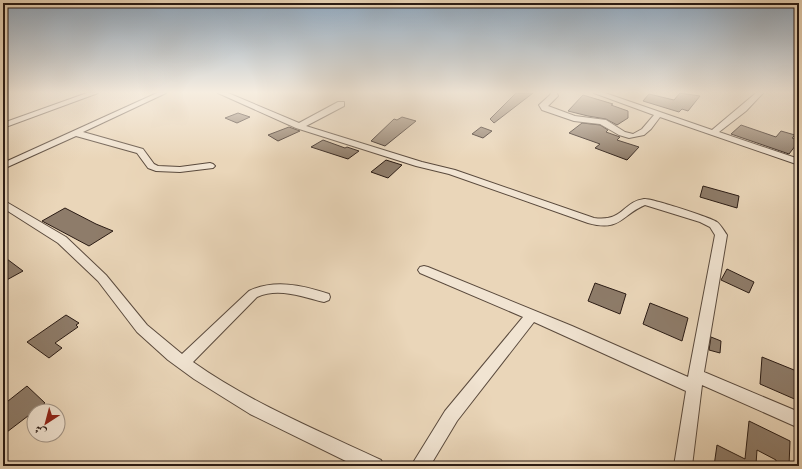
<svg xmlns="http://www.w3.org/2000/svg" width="802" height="469" viewBox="0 0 802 469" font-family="'Libre Bodoni',Amiri,serif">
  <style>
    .building { fill: #8e7c6a; stroke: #2a1b14 }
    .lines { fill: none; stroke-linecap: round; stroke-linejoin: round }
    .minor-casing { stroke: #5a4a3d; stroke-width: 2 }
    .minor { fill: #f1e4d2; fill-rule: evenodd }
  </style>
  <rect width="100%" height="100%" fill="#ead6b9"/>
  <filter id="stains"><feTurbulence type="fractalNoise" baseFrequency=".005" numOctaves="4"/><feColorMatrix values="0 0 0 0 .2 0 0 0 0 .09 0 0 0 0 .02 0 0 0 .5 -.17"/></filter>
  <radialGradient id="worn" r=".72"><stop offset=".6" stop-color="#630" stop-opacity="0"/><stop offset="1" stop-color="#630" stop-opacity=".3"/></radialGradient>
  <path class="building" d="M516,93H533L494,123L490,119Z
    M680,93L700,96L688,111L682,109L679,112L643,101L649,94L674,100Z
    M583,95L613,104L611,105L628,111V118L617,125L606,119L588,116L568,111Z
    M238,113L250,117L237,123L225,118Z
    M402,117L416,121L385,146L371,141L394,119L397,120Z
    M582,123L600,125L608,130L606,132L620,137L617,140L639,147L627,160L595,148L600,144L569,133Z
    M741,125L776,137L781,131L795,135L792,138L799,141L789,154L731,134Z
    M289,127L300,131L278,141L268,135Z
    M481,127L492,131L483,138L472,134Z
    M323,140L345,148L347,147L359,151L348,159L311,147Z
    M386,160L402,165L388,178L371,172Z
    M703,186L739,196L737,208L700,197Z
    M65,208L96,224L113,231L89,246L42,221Z
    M3,256L23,271L3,282Z
    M727,269L754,282L749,293L721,280Z
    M595,283L626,294L620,314L588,301Z
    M650,303L688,318L682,341L643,324Z
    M66,315L79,323L76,325L78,327L55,343L62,348L49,358L27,342Z
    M711,337L721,341L720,353L709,350Z
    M762,357L799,372V401L760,384Z
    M27,386L45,403L3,435V405Z
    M749,421L790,441L789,466H776V460L757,450L756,464L759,466H714L717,445L745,459Z"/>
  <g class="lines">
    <defs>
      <path id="minor" d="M87,93H98L3,128V123Z
        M157,93H166L83,132L143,149L154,164L158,166L180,167L210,163L213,164L215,166L213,168L180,172L156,171L148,168L137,153L76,136L3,169V163Z
        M218,93H228L299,123L338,102H344V106L306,126L422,162L455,170L594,218C624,222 622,202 644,199C651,198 712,218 717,222C721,225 724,231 727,235L704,372L799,412V428L702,385L692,466H674L686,391L534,322L457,421L430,466H411L445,411L523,317L420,273L418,270L420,267L424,266L428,267L572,326L688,377L715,235L710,227L700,222L645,205C621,215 621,232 588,223L449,174L416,166L296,128Z
        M551,93H557L558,96L548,106L575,116L606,120L625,132L633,134L642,129L654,115L594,93H605L712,130L756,93H763L746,111L719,132L799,159V165L660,117L651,129L644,135L629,138L619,135L600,124L574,121L542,110L539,105L550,95Z
        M3,200L66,237L106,275L147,325L182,354L249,291C274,279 302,285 329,294L330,297L329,300L324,302C302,297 279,287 257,297L193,362C251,403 317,430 381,460L384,466H356L250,414L194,379L168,360L137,332L98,281L58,243L3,208Z"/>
    </defs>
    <use href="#minor" class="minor-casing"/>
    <use href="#minor" class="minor"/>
  </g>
  <linearGradient id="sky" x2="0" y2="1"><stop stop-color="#8fa8bf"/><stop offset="0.58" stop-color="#f6ede0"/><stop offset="1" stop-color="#f6ede0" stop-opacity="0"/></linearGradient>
  <rect width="802" height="159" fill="url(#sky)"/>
  <rect width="802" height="469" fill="none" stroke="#ead6b9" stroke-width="16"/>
  <rect x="4" y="4" width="794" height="461" fill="none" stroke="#2a1b14" stroke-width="2"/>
  <rect x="8" y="8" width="786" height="453" fill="none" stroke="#2a1b14"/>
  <g transform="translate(46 423) rotate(216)"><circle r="19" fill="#f1e4d2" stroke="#a19486"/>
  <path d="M0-3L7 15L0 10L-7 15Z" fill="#8f2418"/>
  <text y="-6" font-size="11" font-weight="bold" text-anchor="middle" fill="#2a1b14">ش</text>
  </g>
  <rect width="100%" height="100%" filter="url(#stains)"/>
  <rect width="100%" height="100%" fill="url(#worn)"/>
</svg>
